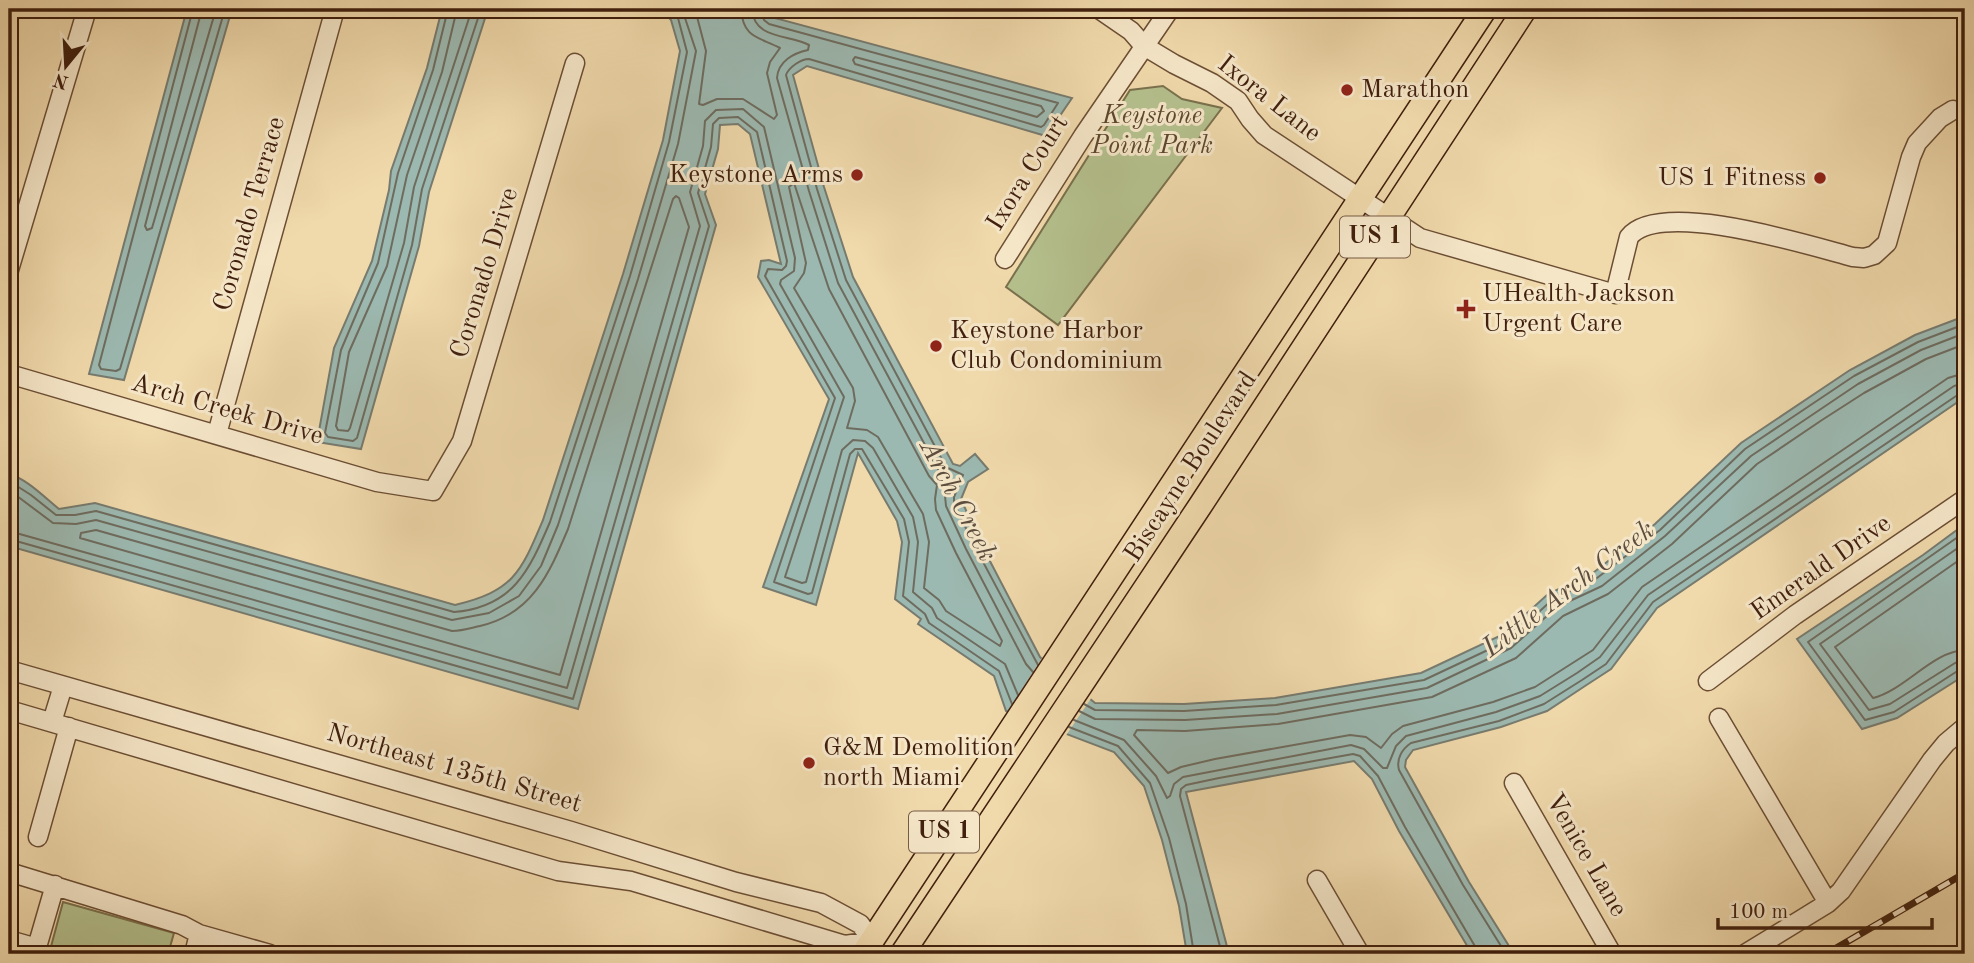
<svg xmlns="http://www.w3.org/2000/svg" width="1974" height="963" viewBox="0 0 1974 963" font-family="'Old Standard TT',serif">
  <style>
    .green { fill: #b4c08d; stroke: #7a704d; stroke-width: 2 }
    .water { fill: #9cb9b1; stroke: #777b6f; stroke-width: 2 }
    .pier { fill: #f0d9ab }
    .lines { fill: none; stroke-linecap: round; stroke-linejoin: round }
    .shore { stroke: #6e6c5f; stroke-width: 2 }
    .minor-casing { stroke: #6c4e34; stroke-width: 21 }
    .major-casing { stroke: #401f0d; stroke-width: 26 }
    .minor { stroke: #f5e6c8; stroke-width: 18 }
    .major { stroke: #f0d9ab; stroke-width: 23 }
    .rail-casing { stroke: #401f0d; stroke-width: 7 }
    .rail { stroke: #f5e6c8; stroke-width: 4.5; stroke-dasharray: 13; stroke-linecap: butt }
    .poi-dot { fill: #8f2418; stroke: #f5e6c8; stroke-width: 2.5 }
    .labels { text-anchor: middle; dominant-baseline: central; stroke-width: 6; stroke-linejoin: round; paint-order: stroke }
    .shield { fill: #f5e6c8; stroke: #765b45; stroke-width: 2 }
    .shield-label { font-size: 24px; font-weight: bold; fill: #401f0d }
    .poi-label { font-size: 26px; fill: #401f0d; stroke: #f5e6c8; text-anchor: start }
    .street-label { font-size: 26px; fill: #401f0d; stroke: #f5e6c8 }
    .park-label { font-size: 26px; font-style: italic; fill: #5d472d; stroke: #f5e6c8 }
    .water-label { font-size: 28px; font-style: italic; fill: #5c4d3e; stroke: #f5e6c8 }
  </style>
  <rect width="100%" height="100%" fill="#f0d9ab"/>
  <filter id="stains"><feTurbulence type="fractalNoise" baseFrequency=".00286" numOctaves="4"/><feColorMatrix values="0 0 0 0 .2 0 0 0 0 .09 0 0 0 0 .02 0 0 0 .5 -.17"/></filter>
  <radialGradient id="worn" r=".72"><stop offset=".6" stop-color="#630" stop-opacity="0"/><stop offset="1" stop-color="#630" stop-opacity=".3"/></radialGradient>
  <path class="green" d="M1163,86L1182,99L1222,108L1058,325L1006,287L1130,90Z
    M63,902L174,933L168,954H49Z"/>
  <path class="water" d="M187,9H232L124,380L89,374Z
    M442,9H488L429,192L419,246L361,449L317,442L334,348L372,261L389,190L391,171L427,68Z
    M661,9H767L771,17L1072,98L1046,136L807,66L793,75L824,187L853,277L953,464L960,466L975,454L988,469L968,482L961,499L980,542L1040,657L1095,703L1184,704L1275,698L1421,673L1504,634L1548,594L1593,573L1655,524L1741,443L1850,370L1915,335L1965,316V397L1657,608L1611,669L1585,686L1547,711L1501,727L1413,750L1406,760L1405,767L1469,882L1514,954H1472L1399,831L1372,779L1354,761L1186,792L1229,954H1187L1179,906L1162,840L1144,786L1114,752L1006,711L994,676L918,624L921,619L895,599L902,542L897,521L858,453L816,605L763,587L829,399L758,277L761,261L769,260L781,264L750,134L738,124L720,125L718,149L705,194L716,225L578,709L9,546V474C27,479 44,497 59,509L95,503L455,605C514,591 521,572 543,520L623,274L663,140L680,51L671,20Z
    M1965,524V675L1897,718L1862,729L1797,639L1923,555Z"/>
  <path class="pier" d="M1042,658L1092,697L1065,737L1006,714Z"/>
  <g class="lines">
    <path class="shore" d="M193,9L99,365L101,369L116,371L120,369L225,9
      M202,9L145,226L147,230L152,228L216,9
      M448,9L433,70L398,173L378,263L341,350L325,433L328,437L353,441L357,438L412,245L422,189L481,9
      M457,9L442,72L407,175L387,266L349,352L336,426L338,430L348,431L350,428L404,243L414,187L472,9
      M695,9L706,51L699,104L703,105L717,99H743L774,119L777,115L767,73L770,62L780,48C760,37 743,39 741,9
      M752,9C754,40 789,34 809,45L808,50C794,53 778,61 777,78L809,191L838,283L939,471L950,481L945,496L946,506L966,549L1026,664L1033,672
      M761,9L764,20L769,24L1058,103L1044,125L1041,127L809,59C801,59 789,67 786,75L817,189L846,280L946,467L963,475L954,497V503L974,545L1038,665
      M855,57L1041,106L1044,111L1037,117L855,64L853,60Z
      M794,183L829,289L929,476L937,485L935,499L936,510L956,553L1002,641L1000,646L946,611L939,600L924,588L929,542L923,514L878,437L867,430L847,428L855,401L853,388L794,288L804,273L806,263L789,187Z
      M676,196L679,198L689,227L560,675L80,538L81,533L96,530L452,631C462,631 471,628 480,626C532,614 549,574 568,529L673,199Z
      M1965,344L1926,359L1864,393L1822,420L1757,464L1672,544L1608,594L1563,616L1516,658L1432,697L1278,724L1185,731L1137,730L1134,735L1168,773L1181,767L1215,759L1350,735L1366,737L1381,748L1392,734L1403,726L1493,702L1535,687L1571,664L1593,650L1642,587L1948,378L1965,373
      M9,481L31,495L56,515H75L96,511L454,612C513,607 529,571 550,522L630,276L669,142L687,52L678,18L670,9
      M9,490L53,523L76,524L96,520L452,620L489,613L519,596L541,566L558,525L638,279L678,144L696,51L682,9
      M9,531L567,688L700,226L690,192L703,146L705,121L716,110L743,109L764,127L795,258L794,271L781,280L780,284L844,397L785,577L802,583L806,582L842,450L853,440L865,441L873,448L913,517L918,542L913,592L932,608L937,618L1005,664L1018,695
      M1965,532L1808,642L1865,720L1894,712L1959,670L1965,669
      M9,539L573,699L709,226L698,193L711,147L713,124L719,118L738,117L757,132L787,261L786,266L782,270L768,269L765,276L835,398L774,582L808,594L812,593L850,454L855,449H862L904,519L909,542L903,596L925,614L929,623L999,671L1012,704
      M1965,543L1820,644L1869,710L1890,704L1955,663L1965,660
      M1965,556L1835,647L1873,698C1905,690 1933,651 1965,650
      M1084,704L1095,710L1184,711L1276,705L1424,680L1507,641L1552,600L1597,578L1660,530L1745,449L1854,376L1918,342L1965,324
      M1079,711L1095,719L1185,720L1277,714L1427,688L1511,648L1557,607L1602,586L1665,536L1751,456L1858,384L1921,350L1965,333
      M1074,720L1124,740L1156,776L1167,798L1170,796L1174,784L1183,777L1351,745L1364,749L1383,768H1387L1396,746L1406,736L1496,712L1540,696L1577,673L1600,657L1648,595L1954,386L1965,383
      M1069,727L1118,746L1150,783L1169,838L1186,904L1194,954
      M1222,954L1180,796L1181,789L1186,785L1219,778L1353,754L1360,756L1378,776L1405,827L1476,948L1477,954
      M1506,954L1463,885L1399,770C1396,759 1402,749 1411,743L1499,721L1544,704L1582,680L1606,664L1653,602L1959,394L1965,392"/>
    <defs>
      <path id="minor" d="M1099,9L1131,31L1144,46L1174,64L1212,83L1238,101L1250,119L1264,135L1420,238L1615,294L1629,237C1659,198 1811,246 1853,257L1864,258L1874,255L1887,243L1911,157L1917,143L1940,118L1953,110
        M1005,259L1083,136L1170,9
        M9,270L87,9
        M9,374L377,482L433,491L462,441L575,63
        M217,434L335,9
        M9,670L571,831L736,882L821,903L860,924L873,941L845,945L631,881L558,871L9,710
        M1708,681L1795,615L1965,499
        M1719,718L1828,903
        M52,722L63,686
        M1514,783L1612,954
        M38,837L69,727
        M9,872L182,925L199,934L270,954
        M1317,880L1360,954
        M9,940L37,948
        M35,954L55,885
        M194,954L199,934
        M1745,954L1828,903L1841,891L1932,760L1946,743L1965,727"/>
      <path id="major" d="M863,954L1485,9
        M902,954L1200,506L1525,9"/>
    </defs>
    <use href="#minor" class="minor-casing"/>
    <use href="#major" class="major-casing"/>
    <use href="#minor" class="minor"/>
    <use href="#major" class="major"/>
    <defs>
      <path id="rail" d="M1826,954L1965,873"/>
    </defs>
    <use href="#rail" class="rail-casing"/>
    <use href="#rail" class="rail"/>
  </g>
  <g class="poi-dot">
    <circle cx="1347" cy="90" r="7"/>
    <circle cx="857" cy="175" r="7"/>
    <circle cx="1820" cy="178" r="7"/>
    <path d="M1462.5 298.5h7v7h7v7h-7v7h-7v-7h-7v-7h7z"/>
    <circle cx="936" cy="346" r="7"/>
    <circle cx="809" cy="763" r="7"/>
  </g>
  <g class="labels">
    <g class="shield">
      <rect x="1340" y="216.5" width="70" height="41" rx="5"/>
      <rect x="909" y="811.5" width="70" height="41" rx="5"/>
    </g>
    <g class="shield-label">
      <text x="1375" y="237">US 1</text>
      <text x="944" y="832">US 1</text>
    </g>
    <g class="poi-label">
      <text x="1361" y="90">Marathon</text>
      <text x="843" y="175" text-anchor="end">Keystone Arms</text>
      <text x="1806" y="178" text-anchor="end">US 1 Fitness</text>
      <text x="1482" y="294">UHealth Jackson<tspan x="1482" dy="30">Urgent Care</tspan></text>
      <text x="950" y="331">Keystone Harbor<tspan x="950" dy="30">Club Condominium</tspan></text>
      <text x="823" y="748">G&amp;M Demolition<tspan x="823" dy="30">north Miami</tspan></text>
    </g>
    <g class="street-label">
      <text transform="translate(1269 99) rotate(38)">Ixora Lane</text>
      <text transform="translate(1028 173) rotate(-58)">Ixora Court</text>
      <text transform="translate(250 214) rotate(-74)">Coronado Terrace</text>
      <text transform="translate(485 273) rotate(-73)">Coronado Drive</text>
      <text transform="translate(227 410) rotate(16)">Arch Creek Drive</text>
      <text transform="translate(1191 467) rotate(-57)">Biscayne Boulevard</text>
      <text transform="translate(1821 568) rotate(-35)">Emerald Drive</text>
      <text transform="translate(454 769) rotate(16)">Northeast 135th Street</text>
      <text transform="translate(1586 855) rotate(60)">Venice Lane</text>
    </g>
    <g class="park-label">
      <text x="1152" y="116">Keystone<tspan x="1152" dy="30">Point Park</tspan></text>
    </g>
    <g class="water-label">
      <text transform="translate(957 501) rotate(62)">Arch Creek</text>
      <text transform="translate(1569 590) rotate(-37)">Little Arch Creek</text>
    </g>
  </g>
  <rect width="1974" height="963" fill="none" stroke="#f0d9ab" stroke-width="35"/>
  <rect x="10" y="10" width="1953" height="942" fill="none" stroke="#401f0d" stroke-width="3.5"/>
  <rect x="18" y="18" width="1939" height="928" fill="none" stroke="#401f0d" stroke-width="2"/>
  <g transform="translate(66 66) rotate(198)" stroke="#f5e6c8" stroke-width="5" paint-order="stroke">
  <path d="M0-5L12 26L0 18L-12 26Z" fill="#401f0d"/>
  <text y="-10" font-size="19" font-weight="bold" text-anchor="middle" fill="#401f0d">N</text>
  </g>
  <path d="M1718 918v10h214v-10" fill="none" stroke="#401f0d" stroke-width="3.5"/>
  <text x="1729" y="918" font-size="21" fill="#401f0d" stroke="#f5e6c8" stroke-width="5" paint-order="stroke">100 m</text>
  <rect width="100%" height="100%" filter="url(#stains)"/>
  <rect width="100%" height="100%" fill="url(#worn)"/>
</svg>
